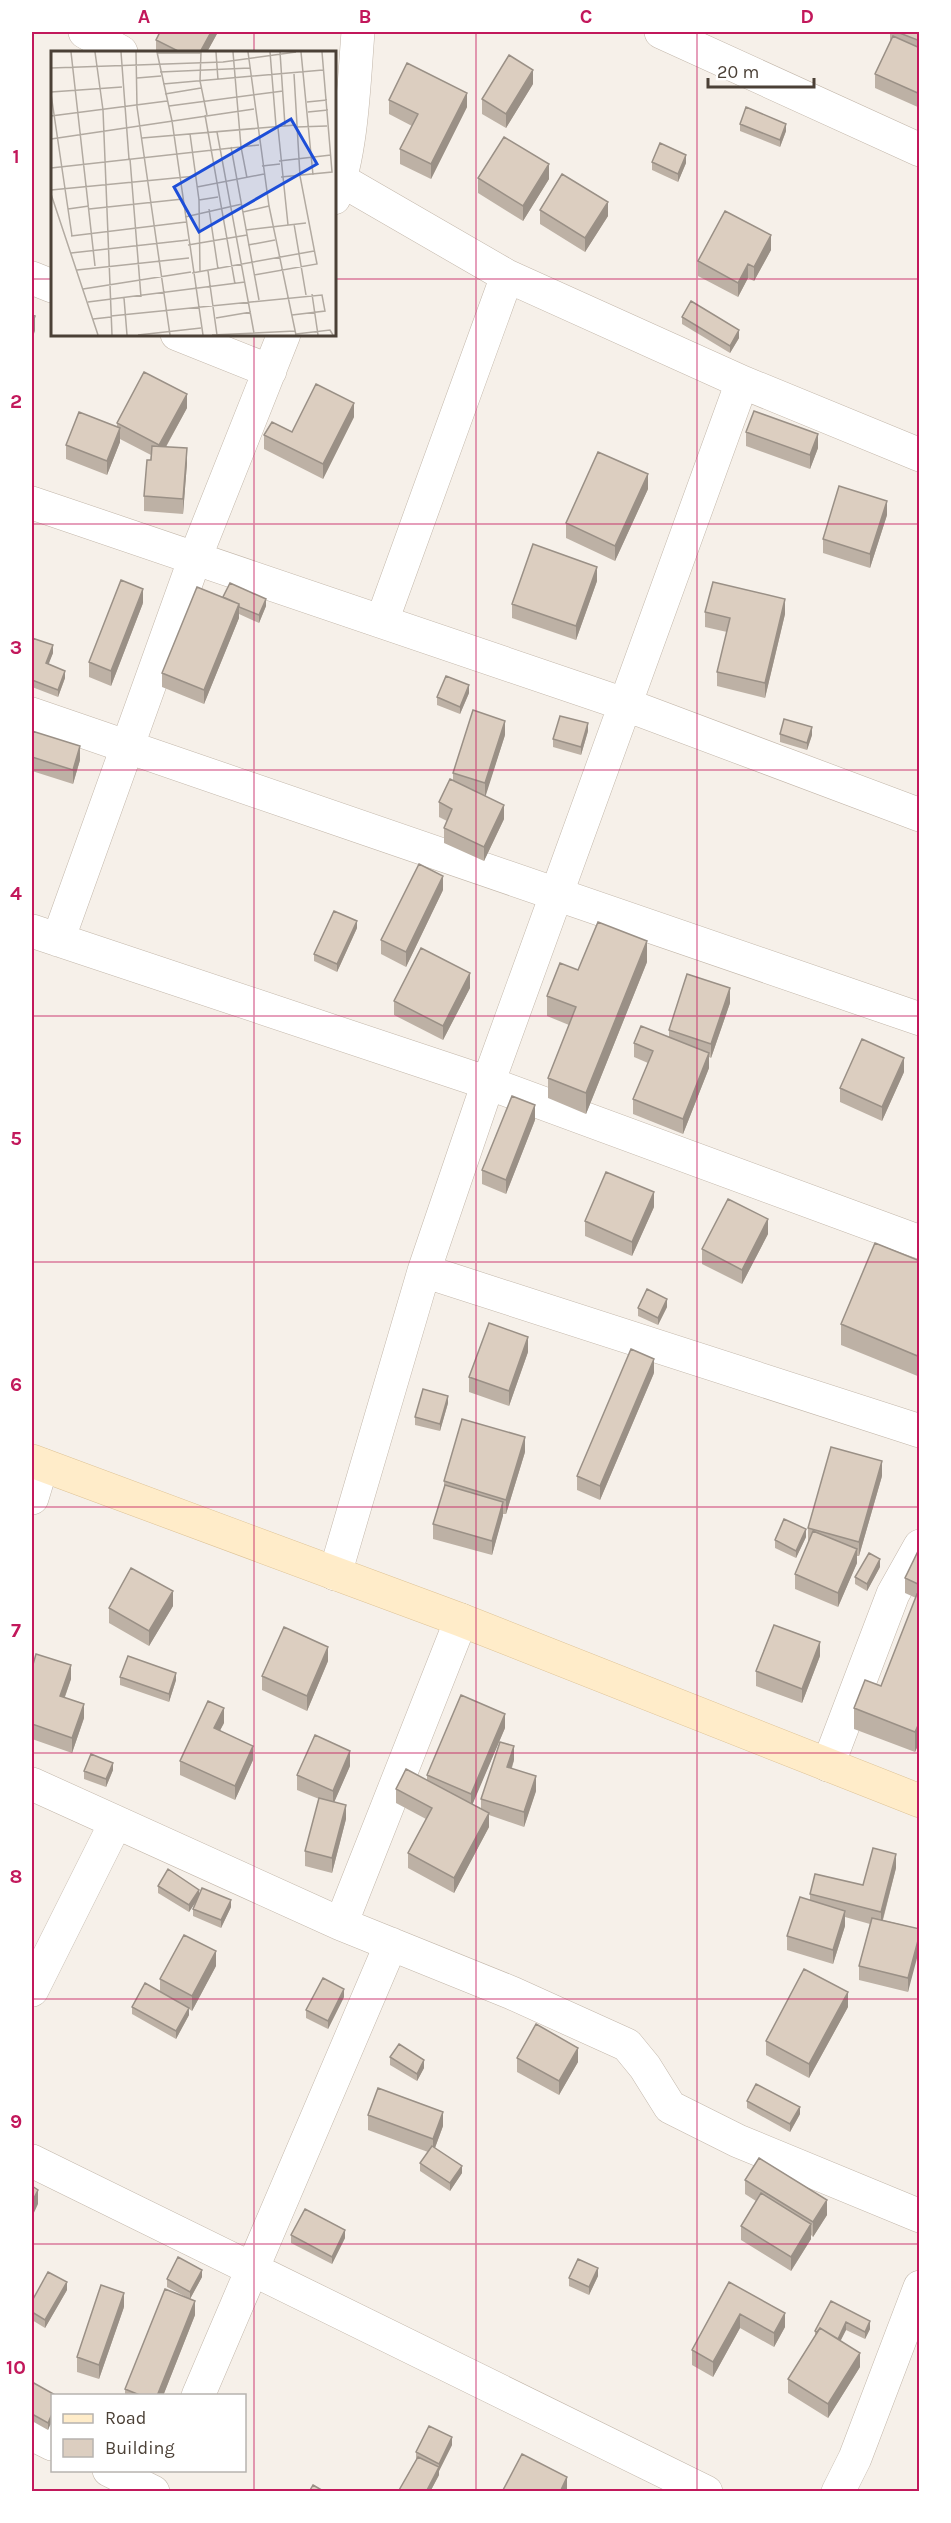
<svg xmlns="http://www.w3.org/2000/svg" width="951" height="2523" viewBox="0 0 951 2523" font-family="Karla,sans-serif">
  <style>
    .lines { fill: none; stroke-linecap: round; stroke-linejoin: round }
    .minor-casing { stroke: #c3b7aa; stroke-width: 34 }
    .secondary-casing { stroke: #dec396; stroke-width: 34 }
    .minor { stroke: #fff; stroke-width: 33 }
    .secondary { stroke: #ffecc9; stroke-width: 33 }
    .wall { fill: #bdb1a5 }
    .shaded-wall { fill: #9a9086 }
    .building { fill: #dccec0; stroke: #9a9086; stroke-width: 1.5 }
    .grid { fill: none; stroke: #c2185b; stroke-width: 1.5; stroke-opacity: 0.55 }
    .inset-road { fill: none; stroke: #b2aaa1; stroke-width: 1.5 }
    .view { fill: #1d4ed8; fill-opacity: 0.15; stroke: #1d4ed8; stroke-width: 3 }
    .inset-edge { fill: none; stroke: #4b4036; stroke-width: 3 }
    .neatline { fill: none; stroke: #c2185b; stroke-width: 2 }
    .grid-label { font-size: 20px; text-anchor: middle; font-weight: bold; fill: #c2185b }
  </style>
  <rect width="100%" height="100%" fill="#f6f0e9"/>
  <g class="lines">
    <defs>
      <path id="minor" d="M85,32L121,52
        M661,32L920,150
        M334,176L507,276L742,382L920,455
        M334,198C352,152 354,82 358,32
        M32,278L52,286
        M177,334L270,371
        M32,503L624,704L920,815
        M382,621L507,276
        M32,714L920,1019
        M32,931L488,1083L920,1242
        M58,940L195,558L284,334
        M424,1271L920,1431
        M32,1498L42,1465
        M335,1574L424,1271L488,1083L742,382
        M828,1765L893,1594L920,1546
        M32,1784L341,1924L512,1993L627,2045L645,2067L670,2107L738,2141L920,2216
        M341,1924L461,1620
        M32,1990L116,1822
        M32,2161L706,2492
        M198,2396L391,1944
        M32,2434L52,2444
        M109,2470L153,2492
        M838,2492L855,2458L920,2287"/>
      <path id="secondary" d="M32,1461L461,1620L920,1801"/>
    </defs>
    <use href="#minor" class="minor-casing"/>
    <use href="#secondary" class="secondary-casing"/>
    <use href="#minor" class="minor"/>
    <use href="#secondary" class="secondary"/>
  </g>
  <path class="wall" d="M160,32H218L207,52H156V40Z
    M890,32H920V108L875,88V74L890,42Z
    M533,84L506,128L482,114V99Z
    M389,100L467,107L431,179L400,164V149L412,126L389,114Z
    M740,124L786,131L780,147L740,131Z
    M652,162L686,163L678,182L652,170Z
    M478,178L549,179L523,221L478,193Z
    M540,210L608,216L585,252L540,224Z
    M771,250L754,281L748,278L738,297L698,276V261Z
    M682,317L739,338L730,353L682,324Z
    M187,408L166,447L187,463L183,514L144,511V496L151,455L120,439V442L107,475L66,459V445L117,427V423Z
    M354,417L323,479L264,449V435L292,432Z
    M746,432L818,448L810,469L746,446Z
    M648,489L615,561L566,538V523Z
    M887,515L870,568L823,553V539Z
    M597,581L576,640L512,618V604Z
    M223,597L266,606L259,623L239,614V618L204,704L162,687V673Z
    M143,603L111,686L89,677V662Z
    M705,612L785,614L765,698L717,686V672L727,632L705,627Z
    M32,638L53,653L48,664L65,678L58,697L32,687Z
    M469,693L460,714L437,705V697Z
    M32,731L80,760L73,784L32,771Z
    M588,731L581,755L553,747V739Z
    M780,734L812,735L807,750L780,742Z
    M505,735L485,796L504,819L484,861L444,843V828L447,821L439,817V802L453,781V773Z
    M443,890L406,967L381,954V940Z
    M357,928L337,972L314,961V954Z
    M647,962L586,1114L548,1098V1078L569,1025L547,1016V996Z
    M470,988L443,1040L394,1015V1001Z
    M730,1003L711,1058L709,1057V1068L683,1134L633,1114V1099L648,1063L634,1057V1043L669,1037V1030Z
    M904,1072L882,1121L840,1102V1088Z
    M535,1120L506,1194L482,1184V1170Z
    M654,1207L632,1256L585,1236V1221Z
    M768,1234L742,1284L702,1264V1249Z
    M920,1261V1377L841,1345V1324Z
    M667,1307L658,1325L638,1316V1308Z
    M528,1352L509,1406L469,1392V1377Z
    M654,1373L600,1500L577,1490V1476Z
    M448,1403L440,1431L415,1425V1417Z
    M525,1452L506,1514H503L492,1555L433,1539V1524L444,1489V1481Z
    M882,1476L859,1556H857V1563L838,1607L795,1589V1574L809,1542H808V1528Z
    M806,1537L796,1558L775,1548V1540Z
    M920,1547V1741L915,1752L854,1729V1708L881,1686L916,1598L905,1593V1578Z
    M880,1567L867,1591L855,1584V1577Z
    M173,1606L149,1646L109,1623V1608Z
    M820,1656L802,1703L756,1686V1671Z
    M328,1661L307,1711L262,1690V1676Z
    M32,1668L71,1679L65,1697L84,1718L72,1753L32,1739Z
    M120,1677L176,1680L169,1702L120,1685Z
    M224,1723L220,1730L253,1760L235,1800L180,1775V1761Z
    M505,1728L472,1804L481,1809V1799L514,1760L512,1768L536,1791L524,1827L489,1815V1827L454,1893L408,1868V1853L426,1819L396,1803V1789L427,1780V1775Z
    M350,1766L334,1802L346,1819L332,1873L305,1866V1851L319,1799L297,1790V1775Z
    M113,1770L106,1787L84,1779V1771Z
    M896,1868L883,1920L920,1929L908,1992L859,1980V1966L870,1924L845,1917V1926L833,1964L787,1950V1936L810,1900V1894L863,1885Z
    M158,1886L199,1894L231,1907L221,1928L193,1916V1909L195,1903L189,1912L158,1893Z
    M216,1966L192,2011L189,2009V2015L176,2039L132,2014V2007L160,1992V1979Z
    M344,1997L328,2029L306,2018V2010Z
    M848,2007L809,2078L766,2055V2041Z
    M390,2057L424,2068L417,2081L390,2065Z
    M517,2058L578,2062L559,2095L517,2072Z
    M747,2101L800,2114L790,2132L747,2108Z
    M368,2115L443,2126L435,2148L462,2173L450,2191L420,2171V2163L428,2152L368,2130Z
    M745,2180L827,2215L813,2237L811,2235V2239L791,2271L741,2240V2226L756,2201L745,2194Z
    M291,2235L345,2238L332,2264L291,2243Z
    M598,2276L589,2295L569,2286V2278Z
    M202,2277L190,2299L195,2315L163,2396H125V2389L190,2299L167,2287V2279Z
    M729,2282L785,2327L774,2347L740,2328L713,2377L692,2365V2350Z
    M67,2290L45,2328L32,2320V2301Z
    M831,2301L870,2329L865,2339L846,2330L840,2341L860,2367L828,2418L788,2393V2379L815,2336V2331Z
    M124,2307L99,2379L77,2372V2357Z
    M32,2382L57,2396L48,2430L32,2421Z
    M452,2445L439,2471V2475L430,2492H398L416,2460V2452Z"/>
  <path class="shaded-wall" d="M211,32H218L207,52H200Z
    M533,70V84L506,128V114Z
    M467,93V107L431,179V164Z
    M786,124V131L780,147V140Z
    M686,155V163L678,182V174Z
    M549,164V179L523,221V206Z
    M608,202V216L585,252V238Z
    M771,235V250L754,281V267Z
    M748,264V278L738,297V283Z
    M35,316V331L32,339V325Z
    M739,330V338L730,353V346Z
    M187,394V408L159,459V445Z
    M354,403V417L323,479V464Z
    M120,428V442L107,475V461Z
    M818,434V448L810,469V455Z
    M187,448V463L183,514V499Z
    M648,474V489L615,561V546Z
    M887,501V515L870,568V554Z
    M597,567V581L576,640V626Z
    M143,589V603L111,686V671Z
    M266,599V606L259,623V615Z
    M785,599V614L765,698V683Z
    M239,604V618L204,704V690Z
    M53,645V653L46,671V663Z
    M65,671V678L58,697V690Z
    M469,685V693L460,714V707Z
    M505,721V735L485,798V783Z
    M588,723V731L581,755V747Z
    M812,727V735L807,750V743Z
    M80,746V760L73,784V770Z
    M504,805V819L484,861V847Z
    M443,876V890L406,967V952Z
    M357,921V928L337,972V964Z
    M647,941V962L586,1114V1093Z
    M470,973V988L443,1040V1026Z
    M730,988V1003L711,1058V1044Z
    M709,1053V1068L683,1134V1119Z
    M904,1058V1072L882,1121V1107Z
    M535,1105V1120L506,1194V1180Z
    M654,1192V1207L632,1256V1242Z
    M768,1219V1234L742,1284V1270Z
    M667,1299V1307L658,1325V1318Z
    M528,1337V1352L509,1406V1391Z
    M654,1359V1373L600,1500V1486Z
    M448,1396V1403L440,1431V1424Z
    M525,1437V1452L506,1514V1500Z
    M882,1461V1476L859,1556V1542Z
    M503,1502V1516L492,1555V1541Z
    M806,1529V1537L796,1558V1551Z
    M857,1549V1563L838,1607V1593Z
    M880,1559V1567L867,1591V1584Z
    M173,1591V1606L149,1646V1631Z
    M820,1642V1656L802,1703V1689Z
    M328,1647V1661L307,1711V1696Z
    M71,1665V1679L60,1710V1696Z
    M176,1673V1680L169,1702V1694Z
    M84,1704V1718L72,1753V1738Z
    M224,1708V1723L214,1742V1728Z
    M505,1714V1728L471,1808V1794Z
    M920,1721V1741L915,1752V1732Z
    M253,1746V1760L235,1800V1786Z
    M514,1746V1760L507,1781V1767Z
    M350,1751V1766L333,1805V1791Z
    M113,1763V1770L106,1787V1779Z
    M536,1776V1791L524,1827V1812Z
    M346,1805V1819L332,1873V1858Z
    M489,1813V1827L454,1893V1878Z
    M896,1854V1868L881,1926V1912Z
    M199,1890V1897L189,1912V1905Z
    M231,1900V1907L221,1928V1920Z
    M845,1911V1926L833,1964V1950Z
    M920,1933V1947L908,1992V1978Z
    M216,1951V1966L192,2011V1996Z
    M344,1989V1997L328,2029V2021Z
    M848,1992V2007L809,2078V2064Z
    M189,2008V2015L176,2039V2031Z
    M578,2048V2062L559,2095V2081Z
    M424,2060V2068L417,2081V2074Z
    M800,2107V2114L790,2132V2124Z
    M443,2112V2126L433,2153V2139Z
    M462,2166V2173L450,2191V2183Z
    M38,2190V2204L32,2217V2202Z
    M827,2200V2215L813,2237V2222Z
    M811,2224V2239L791,2271V2257Z
    M345,2230V2238L332,2264V2257Z
    M598,2268V2276L589,2295V2287Z
    M202,2270V2277L190,2299V2292Z
    M67,2282V2290L45,2328V2320Z
    M124,2293V2307L99,2379V2365Z
    M195,2301V2315L163,2396H157Z
    M785,2313V2327L774,2347V2333Z
    M740,2314V2328L713,2377V2362Z
    M870,2321V2329L865,2339V2332Z
    M846,2322V2330L836,2350V2342Z
    M860,2353V2367L828,2418V2404Z
    M52,2414V2421L48,2430V2423Z
    M452,2437V2445L439,2471V2464Z
    M439,2467V2475L430,2492H426Z
    M567,2477V2491L560,2492Z"/>
  <path class="building" d="M160,32H211L200,52H180L156,40Z
    M897,32H920V41Z
    M893,36L920,48V94L875,74Z
    M509,55L533,70L506,114L482,99Z
    M407,63L467,93L431,164L400,149L418,114L389,100Z
    M746,107L786,124L780,140L740,124Z
    M504,137L549,164L523,206L478,178Z
    M660,143L686,155L678,174L652,162Z
    M562,174L608,202L585,238L540,210Z
    M725,211L771,235L754,267L748,264L738,283L698,261Z
    M691,301L739,330L730,346L682,317Z
    M32,315L35,316L32,325Z
    M144,372L187,394L159,445L117,423Z
    M316,384L354,403L323,464L264,435L272,422L292,432Z
    M754,411L818,434L810,455L746,432Z
    M79,412L120,428L107,461L66,445Z
    M152,446L187,448L183,499L144,496L147,460H151Z
    M598,452L648,474L615,546L566,523Z
    M839,486L887,501L870,554L823,539Z
    M533,544L597,567L576,626L512,604Z
    M121,580L143,589L111,671L89,662Z
    M713,582L785,599L765,683L717,672L730,618L705,612Z
    M230,583L266,599L259,615L239,607V604L223,597Z
    M197,587L239,604L204,690L162,673Z
    M32,638L53,645L46,663L65,671L58,690L32,680Z
    M446,676L469,685L460,707L437,697Z
    M473,710L505,721L485,783L453,773Z
    M560,716L588,723L581,747L553,739Z
    M784,719L812,727L807,743L780,734Z
    M32,731L80,746L73,770L32,757Z
    M450,779L504,805L484,847L444,828L452,809L439,802Z
    M419,864L443,876L406,952L381,940Z
    M334,911L357,921L337,964L314,954Z
    M598,922L647,941L586,1093L548,1078L576,1007L547,996L560,963L578,970Z
    M421,948L470,973L443,1026L394,1001Z
    M687,974L730,988L711,1044L669,1030Z
    M641,1026L709,1053L683,1119L633,1099L653,1051L634,1043Z
    M862,1039L904,1058L882,1107L840,1088Z
    M512,1096L535,1105L506,1180L482,1170Z
    M606,1172L654,1192L632,1242L585,1221Z
    M728,1199L768,1219L742,1270L702,1249Z
    M875,1243L920,1261V1357L841,1324Z
    M647,1289L667,1299L658,1318L638,1308Z
    M489,1323L528,1337L509,1391L469,1377Z
    M631,1349L654,1359L600,1486L577,1476Z
    M423,1389L448,1396L440,1424L415,1417Z
    M462,1419L525,1437L506,1500L444,1481Z
    M831,1447L882,1461L859,1542L808,1528Z
    M445,1485L503,1502L492,1541L433,1524Z
    M784,1519L806,1529L796,1551L775,1540Z
    M813,1531L857,1549L838,1593L795,1574Z
    M920,1547V1585L905,1578Z
    M869,1553L880,1559L867,1584L855,1577Z
    M131,1568L173,1591L149,1631L109,1608Z
    M917,1594L920,1595V1721L915,1732L854,1708L865,1680L881,1686Z
    M774,1625L820,1642L802,1689L756,1671Z
    M284,1627L328,1647L307,1696L262,1676Z
    M36,1654L71,1665L60,1696L84,1704L72,1738L32,1724V1668Z
    M128,1656L176,1673L169,1694L120,1677Z
    M461,1695L505,1714L471,1794L427,1775Z
    M208,1701L224,1708L214,1728L253,1746L235,1786L180,1761Z
    M315,1735L350,1751L333,1791L297,1775Z
    M500,1742L514,1746L507,1767L536,1776L524,1812L481,1799Z
    M91,1754L113,1763L106,1779L84,1771Z
    M406,1769L489,1813L454,1878L408,1853L432,1808L396,1789Z
    M319,1798L346,1805L332,1858L305,1851Z
    M873,1848L896,1854L881,1912L810,1894L815,1874L863,1885Z
    M168,1869L199,1890L189,1905L158,1886Z
    M202,1888L231,1900L221,1920L193,1909Z
    M800,1897L845,1911L833,1950L787,1936Z
    M872,1918L920,1929V1933L908,1978L859,1966Z
    M184,1935L216,1951L192,1996L160,1979Z
    M804,1969L848,1992L809,2064L766,2041Z
    M323,1978L344,1989L328,2021L306,2010Z
    M145,1983L189,2008L176,2031L132,2007Z
    M536,2024L578,2048L559,2081L517,2058Z
    M399,2044L424,2060L417,2074L390,2057Z
    M756,2084L800,2107L790,2124L747,2101Z
    M378,2088L443,2112L433,2139L368,2115Z
    M432,2146L462,2166L450,2183L420,2163Z
    M759,2158L827,2200L813,2222L745,2180Z
    M32,2186L38,2190L32,2202Z
    M761,2193L811,2224L791,2257L741,2226Z
    M305,2209L345,2230L332,2257L291,2235Z
    M178,2257L202,2270L190,2292L167,2279Z
    M578,2259L598,2268L589,2287L569,2278Z
    M48,2272L67,2282L45,2320L32,2312V2301Z
    M729,2282L785,2313L774,2333L740,2314L713,2362L692,2350Z
    M101,2285L124,2293L99,2365L77,2357Z
    M165,2289L195,2301L157,2396H142L125,2389Z
    M831,2301L870,2321L865,2332L846,2322L838,2339L820,2328L817,2332L815,2331Z
    M820,2328L860,2353L828,2404L788,2379Z
    M32,2382L57,2396H52V2414L48,2423L32,2414Z
    M429,2426L452,2437L439,2464L416,2452Z
    M522,2454L567,2477L560,2492H502Z
    M418,2457L439,2467L426,2492H398Z
    M313,2485L325,2492H309Z"/>
  <path class="grid" d="M254,32V52M476,32V2492M697,32V2492M32,279H52M334,279H920M254,334V2492M32,524H920M32,770H920M32,1016H920M32,1262H920M32,1507H920M32,1753H920M32,1999H920M32,2244H920"/>
  <g transform="translate(51 51)">
    <rect width="285" height="285" fill="#f6f0e9"/>
    <path class="inset-road" d="M20,1L44,215M44,1L52,59L61,284M70,1L78,108M85,1L86,56L119,284M106,1L121,70L152,284M150,1L149,30L156,64M165,1L167,29M182,1L190,96L196,127M197,1L218,155L245,284M219,1L225,75M229,1L234,75M250,1L262,124M107,2H150M0,17L172,11L245,1M109,21L199,17M86,27L110,25M112,33L272,19M0,41L71,36M0,43L21,185M114,43L150,37M256,51L276,49M118,55L232,40M257,61L277,59M154,64L184,233M0,65L116,50M245,76L276,75M227,77L237,174M166,81L203,282M139,83L148,149L149,221M91,87L245,74M0,88L203,58M180,96L208,249M79,108L90,246M228,110L280,104M211,115L229,113M0,117L208,94M230,126L281,121L271,1M146,136L213,123M0,139L145,125M0,143L47,284M148,149L167,146M17,158L38,155M38,158L132,148M158,158L167,218M192,161L218,155M134,166L191,153M243,173L255,244M195,179L255,172M20,185L135,171M137,194L196,184M197,194L224,189M20,202L137,189M26,219L138,207M157,220L166,284M141,222L263,200M203,224L266,213L249,125L243,23M32,238L140,221M261,243L267,284M73,247L76,284M37,251L194,231M60,265L271,244L274,260L241,264M165,267L200,261M42,268L60,266M245,283L279,279L282,284M87,284L150,277M161,284L244,280"/>
    <path class="view" d="M240,68L266,113L148,181L123,136Z"/>
    <rect width="285" height="285" class="inset-edge"/>
  </g>
  <rect width="951" height="2523" fill="none" stroke="#ffffff" stroke-width="66"/>
  <rect x="51" y="2394" width="195" height="78" fill="#ffffff" stroke="#b7b3af" stroke-width="1.5"/>
  <rect x="63" y="2414" width="30" height="9" fill="#ffecc9" stroke="#b7b3af" stroke-width="1.5"/>
  <text x="105" y="2424" font-size="18" fill="#4b4036">Road</text>
  <rect x="63" y="2439" width="30" height="18" fill="#dccec0" stroke="#b7b3af" stroke-width="1.5"/>
  <text x="105" y="2454" font-size="18" fill="#4b4036">Building</text>
  <path d="M708 78v9h106v-9" fill="none" stroke="#4b4036" stroke-width="3"/>
  <text x="717" y="78" font-size="18" fill="#4b4036" stroke="#ffffff" stroke-width="4.5" paint-order="stroke">20 m</text>
  <rect x="33" y="33" width="885" height="2457" class="neatline"/>
  <g class="grid-label">
    <text x="144" y="23">A</text>
    <text x="365" y="23">B</text>
    <text x="586" y="23">C</text>
    <text x="807" y="23">D</text>
    <text x="16" y="163">1</text>
    <text x="16" y="408">2</text>
    <text x="16" y="654">3</text>
    <text x="16" y="900">4</text>
    <text x="16" y="1145">5</text>
    <text x="16" y="1391">6</text>
    <text x="16" y="1637">7</text>
    <text x="16" y="1883">8</text>
    <text x="16" y="2128">9</text>
    <text x="16" y="2374">10</text>
  </g>
</svg>
